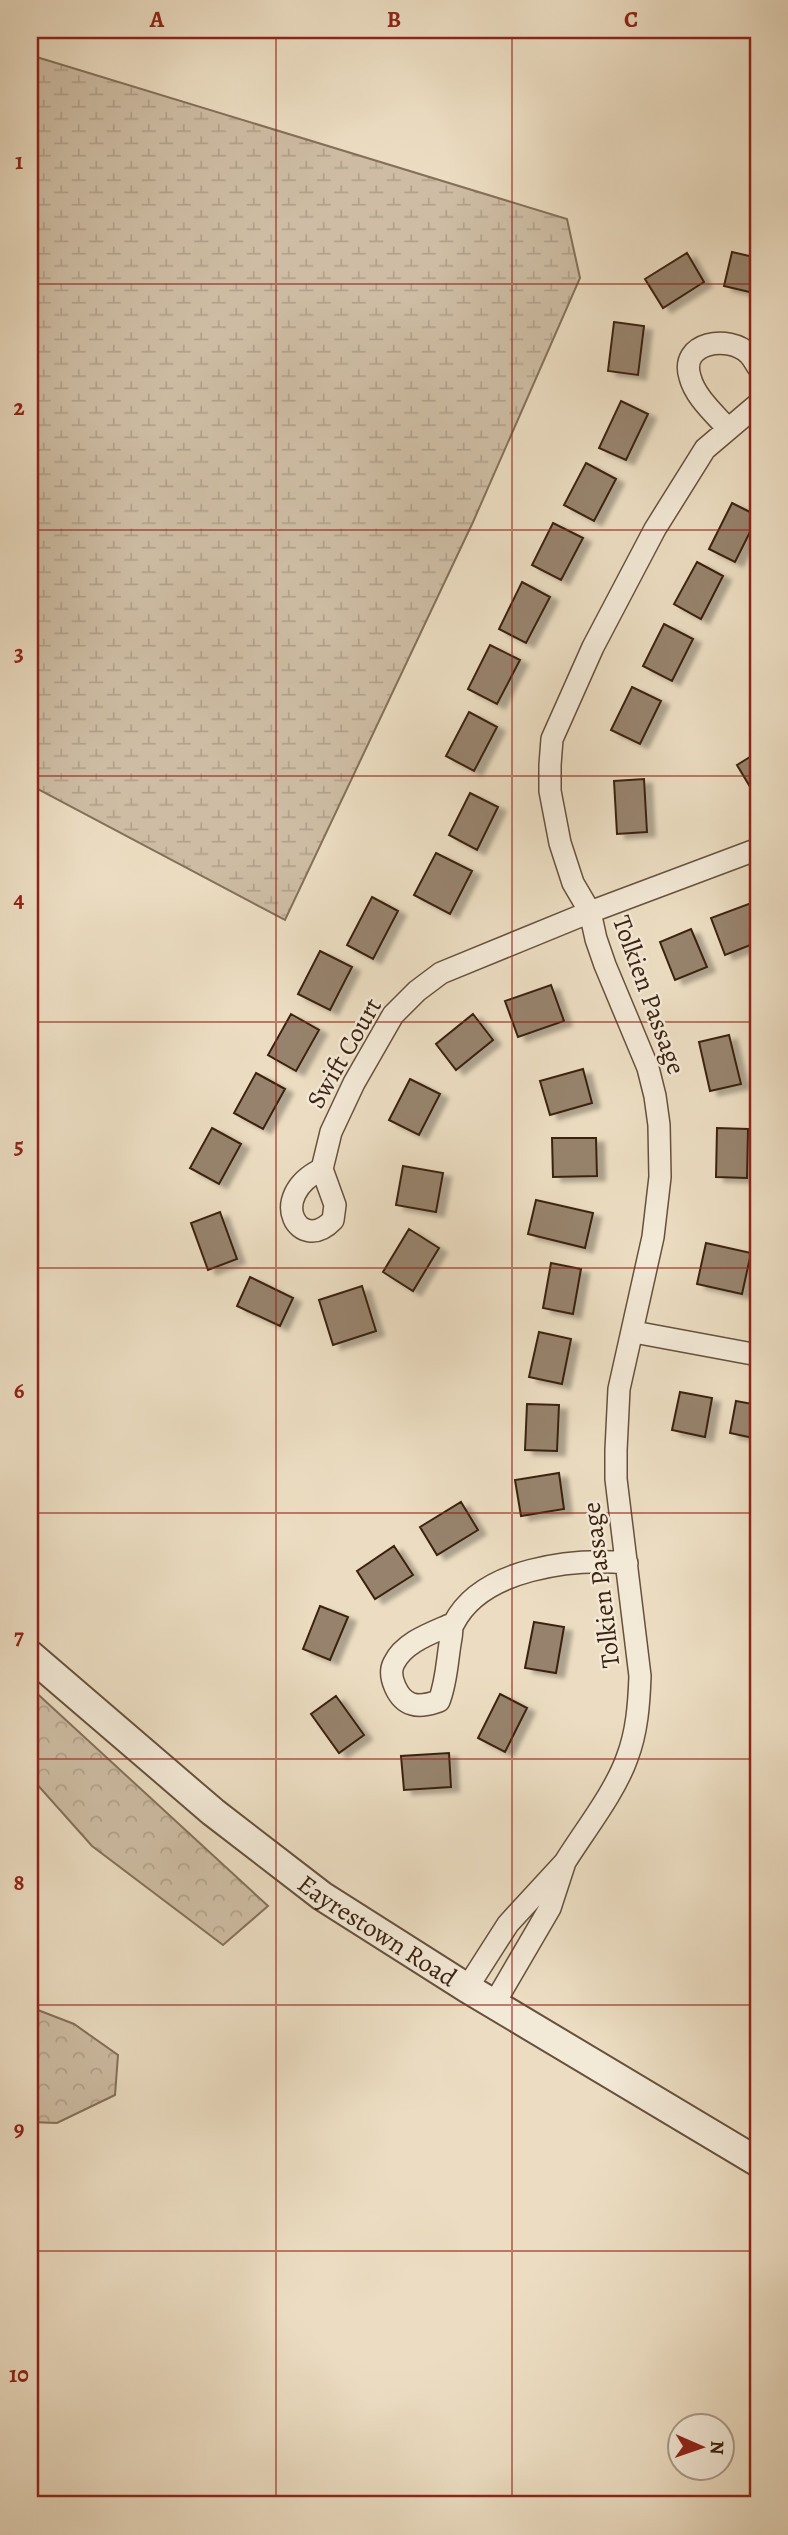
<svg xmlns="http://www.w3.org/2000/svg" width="788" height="2535" viewBox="0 0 788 2535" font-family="Alegreya,serif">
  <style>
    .forest { fill: url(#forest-crowns); stroke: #84705a; stroke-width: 2 }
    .wetland { fill: url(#wetland-marsh); stroke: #84705a; stroke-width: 2 }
    .building { fill: #97836d; stroke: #3b2211; stroke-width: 2; filter: url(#shadow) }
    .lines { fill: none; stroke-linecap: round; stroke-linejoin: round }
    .minor-casing { stroke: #67513d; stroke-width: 24 }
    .tertiary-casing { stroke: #67513d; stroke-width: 32 }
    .minor { stroke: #f3e9d7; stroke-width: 21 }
    .tertiary { stroke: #f3e9d7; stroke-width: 28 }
    .grid { fill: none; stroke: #8f2418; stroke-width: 2; stroke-opacity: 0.55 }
    .labels { text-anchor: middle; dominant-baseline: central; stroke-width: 5; stroke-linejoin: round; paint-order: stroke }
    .street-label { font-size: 26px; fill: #3b2211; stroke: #f3e9d7 }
    .neatline { fill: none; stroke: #8f2418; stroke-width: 2.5 }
    .grid-label { font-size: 23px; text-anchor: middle; font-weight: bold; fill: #8f2418 }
  </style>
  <defs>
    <pattern id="forest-crowns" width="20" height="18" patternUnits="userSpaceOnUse" patternTransform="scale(1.75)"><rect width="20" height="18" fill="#cebda4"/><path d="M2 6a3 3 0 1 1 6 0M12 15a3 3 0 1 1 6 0" fill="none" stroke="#b2a28c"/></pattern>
    <pattern id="wetland-marsh" width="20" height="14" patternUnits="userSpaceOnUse" patternTransform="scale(1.75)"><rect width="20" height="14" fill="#cebda4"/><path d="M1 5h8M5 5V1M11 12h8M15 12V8" fill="none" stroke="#b2a28c"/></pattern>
    <filter id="shadow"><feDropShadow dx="8" dy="4.5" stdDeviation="2" flood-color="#0004"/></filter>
  </defs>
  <rect width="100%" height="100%" fill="#ecddc2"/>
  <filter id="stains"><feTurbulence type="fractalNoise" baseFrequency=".00286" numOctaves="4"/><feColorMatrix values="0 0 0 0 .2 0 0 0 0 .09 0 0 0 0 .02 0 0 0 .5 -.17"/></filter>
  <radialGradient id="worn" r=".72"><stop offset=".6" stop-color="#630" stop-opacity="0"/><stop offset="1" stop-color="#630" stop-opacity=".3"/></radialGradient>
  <path class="forest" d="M30,1687L268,1906L223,1945L92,1846L35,1782H30Z
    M30,2007L74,2024L118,2055L115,2095L57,2123L30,2122Z"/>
  <path class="wetland" d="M30,55L567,219L580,278L473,522L285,920L30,785Z"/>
  <path class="building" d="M732,252L758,258V294L724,286Z
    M687,253L704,282L663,308L645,279Z
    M614,322L644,326L638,375L608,371Z
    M621,401L648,414L626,460L599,448Z
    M586,463L616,479L594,521L564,505Z
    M732,503L758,516L735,562L709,549Z
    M553,523L583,538L561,580L532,565Z
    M697,562L723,576L701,619L674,604Z
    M522,582L550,597L526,643L499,629Z
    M664,624L693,639L672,681L643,666Z
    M490,645L520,660L497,704L468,689Z
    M632,687L661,701L640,744L611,730Z
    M469,712L497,727L474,771L446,756Z
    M758,752V786L752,790L737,765Z
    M644,779L647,832L617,834L614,781Z
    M470,793L498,807L477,850L449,835Z
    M436,853L472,871L450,914L414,895Z
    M372,897L398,911L373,959L347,945Z
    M754,902L758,913V942L725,955L711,918Z
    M691,929L707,967L675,980L660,942Z
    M320,951L352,967L330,1010L298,994Z
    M551,985L564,1021L518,1037L505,1001Z
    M291,1014L319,1030L296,1071L268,1055Z
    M473,1014L493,1040L456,1070L436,1044Z
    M729,1035L741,1084L710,1091L699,1042Z
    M583,1069L592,1103L550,1115L540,1081Z
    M256,1073L285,1089L263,1129L234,1113Z
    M410,1079L440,1094L419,1135L389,1120Z
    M212,1128L241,1144L219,1184L190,1168Z
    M717,1128L748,1129L747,1178L716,1177Z
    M552,1138H596L597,1176L553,1177Z
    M403,1166L443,1173L436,1212L396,1205Z
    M536,1200L593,1213L585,1248L528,1234Z
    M220,1212L237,1259L208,1270L191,1223Z
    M409,1229L439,1248L413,1291L383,1272Z
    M706,1243L751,1253L742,1294L697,1284Z
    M551,1263L581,1269L573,1314L543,1308Z
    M250,1277L293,1298L280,1326L237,1306Z
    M362,1286L376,1331L333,1345L319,1300Z
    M539,1332L571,1339L562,1384L529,1377Z
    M680,1392L712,1398L705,1437L672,1430Z
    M736,1401L758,1405V1439L730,1433Z
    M527,1404L559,1405L557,1451L525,1450Z
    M559,1473L564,1509L521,1516L515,1480Z
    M461,1502L478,1530L437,1555L420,1527Z
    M394,1546L413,1575L375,1599L357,1571Z
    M320,1606L348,1617L330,1660L303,1649Z
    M534,1622L564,1627L556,1673L525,1668Z
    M500,1694L527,1708L505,1752L478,1738Z
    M336,1696L364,1735L339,1753L311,1714Z
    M449,1753L451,1787L404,1790L401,1756Z"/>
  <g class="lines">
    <defs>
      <path id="minor" d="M728,429C715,414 695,397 690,377C679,342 729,334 749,354C753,358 755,363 758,367
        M322,1169C265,1197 300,1255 333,1220L335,1205L322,1169L331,1132L354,1083L393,1015L417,991L441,973L590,912L758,849
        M634,1332L758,1355
        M452,1624C432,1633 404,1642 394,1663C387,1676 398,1700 412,1704C421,1707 430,1704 439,1701C447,1681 447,1659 451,1638C452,1633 451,1627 454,1623C482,1568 573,1558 627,1563
        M565,1862C585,1830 615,1792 627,1758C637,1732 639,1704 640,1676L616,1479V1450L619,1389L653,1237L660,1177L659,1125L655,1096L648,1068L605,965L596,939L590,912L573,883L560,843L550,791V765L552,739L593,647L655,529L705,449L758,404
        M467,1988L508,1924L565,1862L550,1908L494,2004"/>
      <g id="tertiary">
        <path id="s1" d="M30,1655L213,1812L322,1896L467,1988L758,2162"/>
      </g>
    </defs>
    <use href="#minor" class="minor-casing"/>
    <use href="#tertiary" class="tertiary-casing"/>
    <use href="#minor" class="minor"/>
    <use href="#tertiary" class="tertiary"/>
  </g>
  <path class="grid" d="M276,30V2505M512,30V2505M30,284H758M30,530H758M30,776H758M30,1022H758M30,1268H758M30,1513H758M30,1759H758M30,2005H758M30,2251H758"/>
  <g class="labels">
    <g class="street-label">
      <text transform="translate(649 995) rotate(70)">Tolkien Passage</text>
      <text transform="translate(344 1053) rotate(-60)">Swift Court</text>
      <text transform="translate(601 1585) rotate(-97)">Tolkien Passage</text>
      <text stroke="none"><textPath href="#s1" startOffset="444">Eayrestown Road</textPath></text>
    </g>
  </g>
  <rect width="788" height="2535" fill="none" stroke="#ecddc2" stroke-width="77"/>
  <g transform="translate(701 2447) rotate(92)"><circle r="33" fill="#f3e9d7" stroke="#a99988" stroke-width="2"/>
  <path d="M0-5L12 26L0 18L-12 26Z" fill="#8f2418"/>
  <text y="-10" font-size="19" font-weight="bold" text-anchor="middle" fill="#3b2211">N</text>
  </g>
  <rect x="38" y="38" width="712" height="2458" class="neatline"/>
  <g class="grid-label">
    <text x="157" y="27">A</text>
    <text x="394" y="27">B</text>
    <text x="631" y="27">C</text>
    <text x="19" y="169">1</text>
    <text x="19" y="415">2</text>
    <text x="19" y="661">3</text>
    <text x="19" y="907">4</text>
    <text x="19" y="1153">5</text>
    <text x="19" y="1398">6</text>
    <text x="19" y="1644">7</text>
    <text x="19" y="1890">8</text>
    <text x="19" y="2136">9</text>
    <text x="19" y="2382">10</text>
  </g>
  <rect width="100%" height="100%" filter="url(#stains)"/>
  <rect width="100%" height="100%" fill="url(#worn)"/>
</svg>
